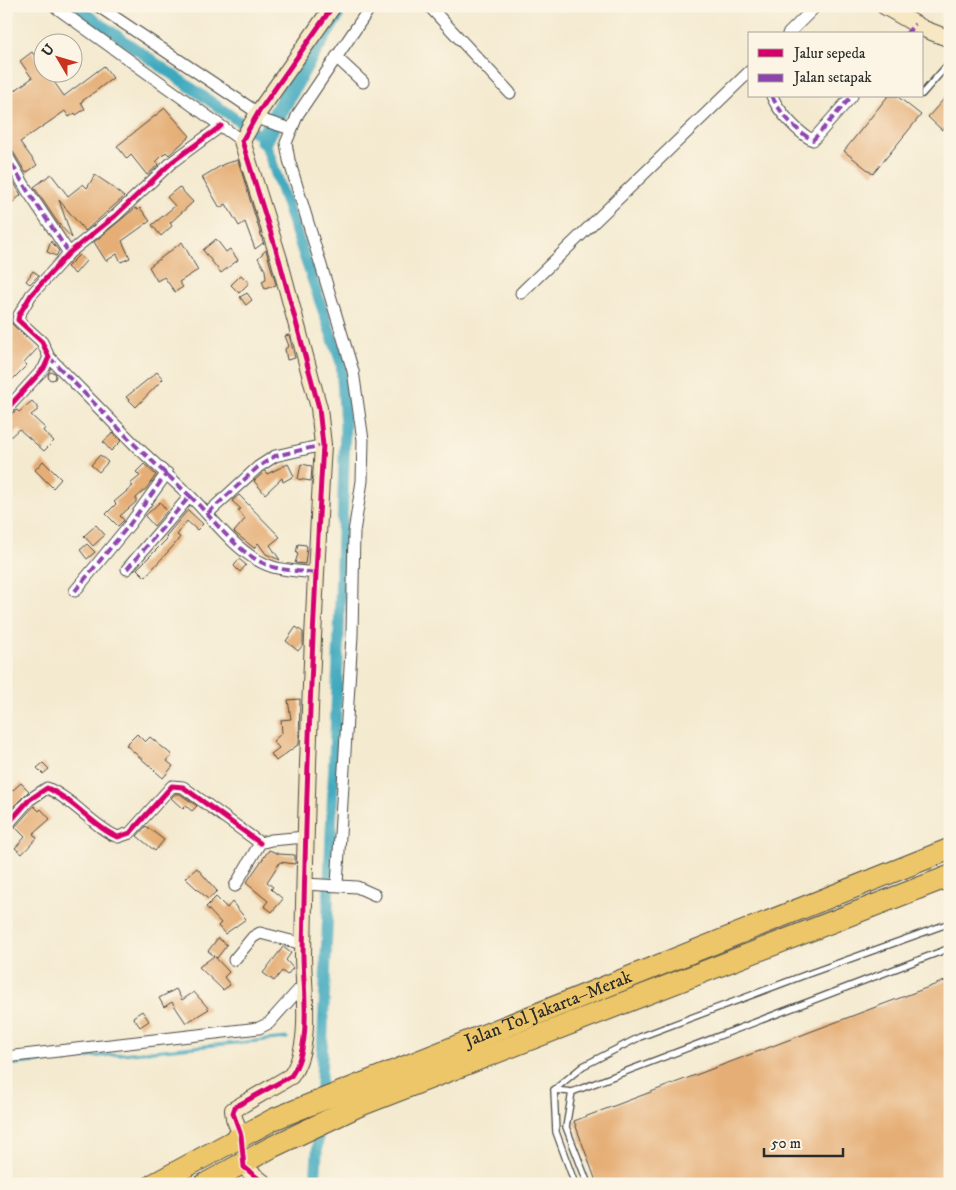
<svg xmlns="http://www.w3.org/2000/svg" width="956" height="1190" viewBox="0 0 956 1190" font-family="'IM FELL DW Pica',serif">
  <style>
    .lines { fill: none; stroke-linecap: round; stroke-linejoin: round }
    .stream { stroke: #3ea8be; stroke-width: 3 }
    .canal { stroke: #3ea8be; stroke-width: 11 }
    .river { stroke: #3ea8be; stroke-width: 19 }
    .building { fill: #e5ae76 }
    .lane-casing { stroke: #494844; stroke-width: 8 }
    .street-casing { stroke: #494844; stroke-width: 13 }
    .secondary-casing { stroke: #494844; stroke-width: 18 }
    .highway-casing { stroke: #494844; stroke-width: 23 }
    .lane { stroke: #fff; stroke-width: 5.5 }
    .street { stroke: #fff; stroke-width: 11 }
    .secondary { stroke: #f7e8c3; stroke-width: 16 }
    .highway { stroke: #ecc669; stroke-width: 21 }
    .quiet { stroke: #8e44ad; stroke-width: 4; stroke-dasharray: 8 4; stroke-linecap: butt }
    .cycleway-casing { stroke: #fcf5e5; stroke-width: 8 }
    .cycleway { stroke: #d6006c; stroke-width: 5 }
    .labels { text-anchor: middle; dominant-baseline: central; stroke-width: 4; stroke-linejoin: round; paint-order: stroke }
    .street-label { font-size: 18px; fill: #2b2b2b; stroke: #fcf5e5 }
  </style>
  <rect width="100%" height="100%" fill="#fcf5e5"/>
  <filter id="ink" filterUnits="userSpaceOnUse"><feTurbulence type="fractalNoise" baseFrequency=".02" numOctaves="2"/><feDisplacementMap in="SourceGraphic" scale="10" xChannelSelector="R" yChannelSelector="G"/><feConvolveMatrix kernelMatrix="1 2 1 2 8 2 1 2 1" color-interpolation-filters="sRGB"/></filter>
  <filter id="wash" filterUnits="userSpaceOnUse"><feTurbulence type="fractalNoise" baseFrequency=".0096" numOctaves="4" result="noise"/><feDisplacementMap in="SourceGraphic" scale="20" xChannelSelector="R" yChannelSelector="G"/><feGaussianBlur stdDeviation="1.12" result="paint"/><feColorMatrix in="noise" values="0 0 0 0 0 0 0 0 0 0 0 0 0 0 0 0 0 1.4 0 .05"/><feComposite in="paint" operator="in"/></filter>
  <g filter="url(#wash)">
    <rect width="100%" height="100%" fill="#f4ead0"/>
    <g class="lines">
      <path class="stream" d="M6,1065L287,1038"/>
      <path class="canal" d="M75,6L264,139L341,363L345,426L339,635L320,1105
        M315,1184L319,1123"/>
      <path class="river" d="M264,139L303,66L334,16"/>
    </g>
    <g id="blocks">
      <path class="building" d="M32,52L42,67V72H47L64,96L104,66L113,78L81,102L85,109L76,115L75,113L69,117L65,111L20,142L37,165L26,173L12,150L6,147V97L32,78L20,61Z
        M950,92V121L942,130L928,117Z
        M888,96H897L921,115L873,174L844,151Z
        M165,108L190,136L169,155L166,152L156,162L159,164L147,175L131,155L127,159L117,146Z
        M238,160L264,245L263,243L255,249L245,222L239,226L226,204L220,208L202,177L224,164Z
        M6,169L21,195L13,202L6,195Z
        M51,174L68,196L83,184L87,188L95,175L110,185L124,197L85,231L59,200L72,238L58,223L34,187Z
        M179,187L193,202L170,223L172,226L161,236L152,225L175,206L167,197Z
        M135,208L138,210L140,208L150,221L122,241L130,258L121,262L117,254L106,261L94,242Z
        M216,239L226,252L230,249L238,260L221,273L203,250Z
        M51,241L59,251L56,256L47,252Z
        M182,242L198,270L179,282L183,287L175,292L164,277L157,281L149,267Z
        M266,250L276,285L265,289L262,281L266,279L265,270L258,258Z
        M79,255L86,261L75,274L67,267Z
        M33,271L39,275L30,284L26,281Z
        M241,275L249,283L239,293L231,285Z
        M247,293L252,300L246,305L240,297Z
        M6,318L37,349L24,363L27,365L6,386Z
        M289,335L295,358L287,360L285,349L289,346L285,336Z
        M48 376a4 4 0 1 1 8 0a4 4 0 1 1-8 0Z
        M157,372L163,379L136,407L126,397Z
        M32,401L39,409L31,415L45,428L43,431L54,441L44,451L19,429L6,441V417L17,410L19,412Z
        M113,433L121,441L111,451L103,442Z
        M100,455L108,462L99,472L91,465Z
        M43,461L61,479L53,488L35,470Z
        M144,464L156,475L146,489L136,498V502L120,516L124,520L118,526L106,514L116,504L114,502L133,486L130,484L140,476L136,472Z
        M288,464L294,476L283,482L282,478L265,494L254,481L265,471L267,474Z
        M301,464L312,466L311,481L298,479Z
        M239,495L280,537L270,545L280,560L266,554L258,543L254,548L234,532L245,519L238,510L241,509L232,501Z
        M160,502L167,511L154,526L145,516Z
        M188,510L203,524L197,530L187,521L177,535L180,537L175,544L145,577L137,569L167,539L166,536Z
        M96,525L105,535L93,546L84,536Z
        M87,544L95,552L87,559L80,550Z
        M298,544L306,545L307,548L305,564L295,563L298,554L296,553Z
        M239,559L246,565L240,572L234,566Z
        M296,627L303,632V645L298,651L286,641Z
        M300,699L299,744L276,761L271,754L279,748L273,741L282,733L281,720L291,719L288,700Z
        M137,734L145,742L150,737L172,755L167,761L173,766L163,778L126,745Z
        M43,763L49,769L43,774L37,768Z
        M21,783L29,791L6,814V796Z
        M175,794H180L197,806L192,811L186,806L183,809L171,798Z
        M34,806L39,811L41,809L50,819L33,834L37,838L22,854L15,848L25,837L15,827Z
        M146,826L164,840L155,851L137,836Z
        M269,850L279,854L295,855V864L280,862L267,882L273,887L271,889L283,899L272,912L264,906L268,901L246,883Z
        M197,868L217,891L208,899L185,878Z
        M216,897L227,908L232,902L246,919L225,934L218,926L221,923L206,907Z
        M218,938L227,945L217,958L215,957L229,972L224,977L230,985L223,990L199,967L214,956L208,951Z
        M283,947L291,953L286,960L293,968L287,975L282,971L274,981L263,973Z
        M950,979V1184H597L574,1121Z
        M176,989L182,1000L194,992L209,1009L186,1023L172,1002L164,1007L159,998Z
        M142,1011L149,1021L140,1027L133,1017Z"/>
    </g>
  </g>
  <g filter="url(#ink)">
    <use href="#blocks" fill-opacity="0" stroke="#494844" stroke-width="1"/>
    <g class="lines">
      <defs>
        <path id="lane" d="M922,94L950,62
          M950,923L805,975L640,1037L583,1066L554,1090L572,1092L950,948
          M554,1090L556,1132L575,1184
          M572,1092L566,1127L588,1184"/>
        <path id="street" d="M54,6L242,141
          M98,6L258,113
          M429,6L510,93
          M788,34L816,6
          M336,57L363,82
          M772,96C778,111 799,134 813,140L852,96
          M256,118L291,129
          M6,154L27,190L69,253
          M521,293L750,71
          M49,357L136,446L190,496
          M6,410L44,368L49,357L42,342L18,320L19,315L31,295L69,253L115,216L172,162L221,126
          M208,513L258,467L275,456L323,445
          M127,569L190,496C214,519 239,557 273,567C286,571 302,571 316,573
          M75,591L130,524L167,473
          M6,826L29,800L47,788C73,799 96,829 118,837L130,833L172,786L183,787L260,843
          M305,884L357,887L375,895
          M337,885L352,635L354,532L362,481L363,440L353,371L289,160L286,143L298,114L371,6
          M235,886L260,843L271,840L306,837
          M234,960L253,937L260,933L303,944
          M6,1057L259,1028L269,1023L303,985"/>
        <path id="secondary" d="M884,6L924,29L950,39
          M241,1135L234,1118L233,1110L291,1076C313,1045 303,990 303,954C306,784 313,615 323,445L319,408L279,259L242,141L258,113L333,6
          M244,1167L265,1184"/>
        <g id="highway">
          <path id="s1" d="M154,1184L274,1119L950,849"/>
          <path d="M205,1184L272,1147L356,1107L950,876"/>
        </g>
      </defs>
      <use href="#lane" class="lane-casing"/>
      <use href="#street" class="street-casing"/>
      <use href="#secondary" class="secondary-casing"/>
      <use href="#highway" class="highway-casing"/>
      <use href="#lane" class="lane"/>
      <use href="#street" class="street"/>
      <use href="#secondary" class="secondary"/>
      <use href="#highway" class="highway"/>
      <path class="quiet" d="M906,34L915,24
        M772,96C778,111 799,134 813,140L852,96
        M6,154L27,190L69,253
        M49,357L136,446L190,496
        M208,513L258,467L275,456L323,445
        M127,569L190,496C214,519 239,557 273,567C286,571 302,571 316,573
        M75,591L130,524L167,473"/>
      <defs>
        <path id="cycleway" d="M6,410L44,368L49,357L42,342L18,320L19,315L31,295L69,253L115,216L172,162L221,126
          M6,826L29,800L47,788C73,799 96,829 118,837L130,833L172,786L183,787L260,843
          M265,1184L244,1167L241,1135L233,1113L235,1107L291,1076C313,1045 303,990 303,954C306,784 313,615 323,445L319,408L279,259L242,141L258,113L333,6"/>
      </defs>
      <use href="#cycleway" class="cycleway-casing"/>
      <use href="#cycleway" class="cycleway"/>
    </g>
  </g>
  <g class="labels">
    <g class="street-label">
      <text stroke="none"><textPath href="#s1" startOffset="432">Jalan Tol Jakarta–Merak</textPath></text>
    </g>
  </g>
  <rect width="956" height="1190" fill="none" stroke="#fcf5e5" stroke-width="25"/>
  <rect x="748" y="32" width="175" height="65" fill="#fcf5e5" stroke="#a8a49b"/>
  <rect x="758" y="49" width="25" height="8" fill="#d6006c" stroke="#a8a49b"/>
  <text x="794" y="58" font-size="15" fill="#2b2b2b">Jalur sepeda</text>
  <rect x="758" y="74" width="25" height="8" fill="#8e44ad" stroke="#a8a49b"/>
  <text x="794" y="82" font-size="15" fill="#2b2b2b">Jalan setapak</text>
  <g transform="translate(58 58) rotate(308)"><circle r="24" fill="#fcf5e5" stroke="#a8a49b"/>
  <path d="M0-4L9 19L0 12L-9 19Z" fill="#c8321e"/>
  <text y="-8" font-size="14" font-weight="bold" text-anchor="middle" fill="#2b2b2b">U</text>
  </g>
  <path d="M764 1148v8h79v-8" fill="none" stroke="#2b2b2b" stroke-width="2.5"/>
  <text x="771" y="1148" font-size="15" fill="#2b2b2b" stroke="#fcf5e5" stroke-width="4" paint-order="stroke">50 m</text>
</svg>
